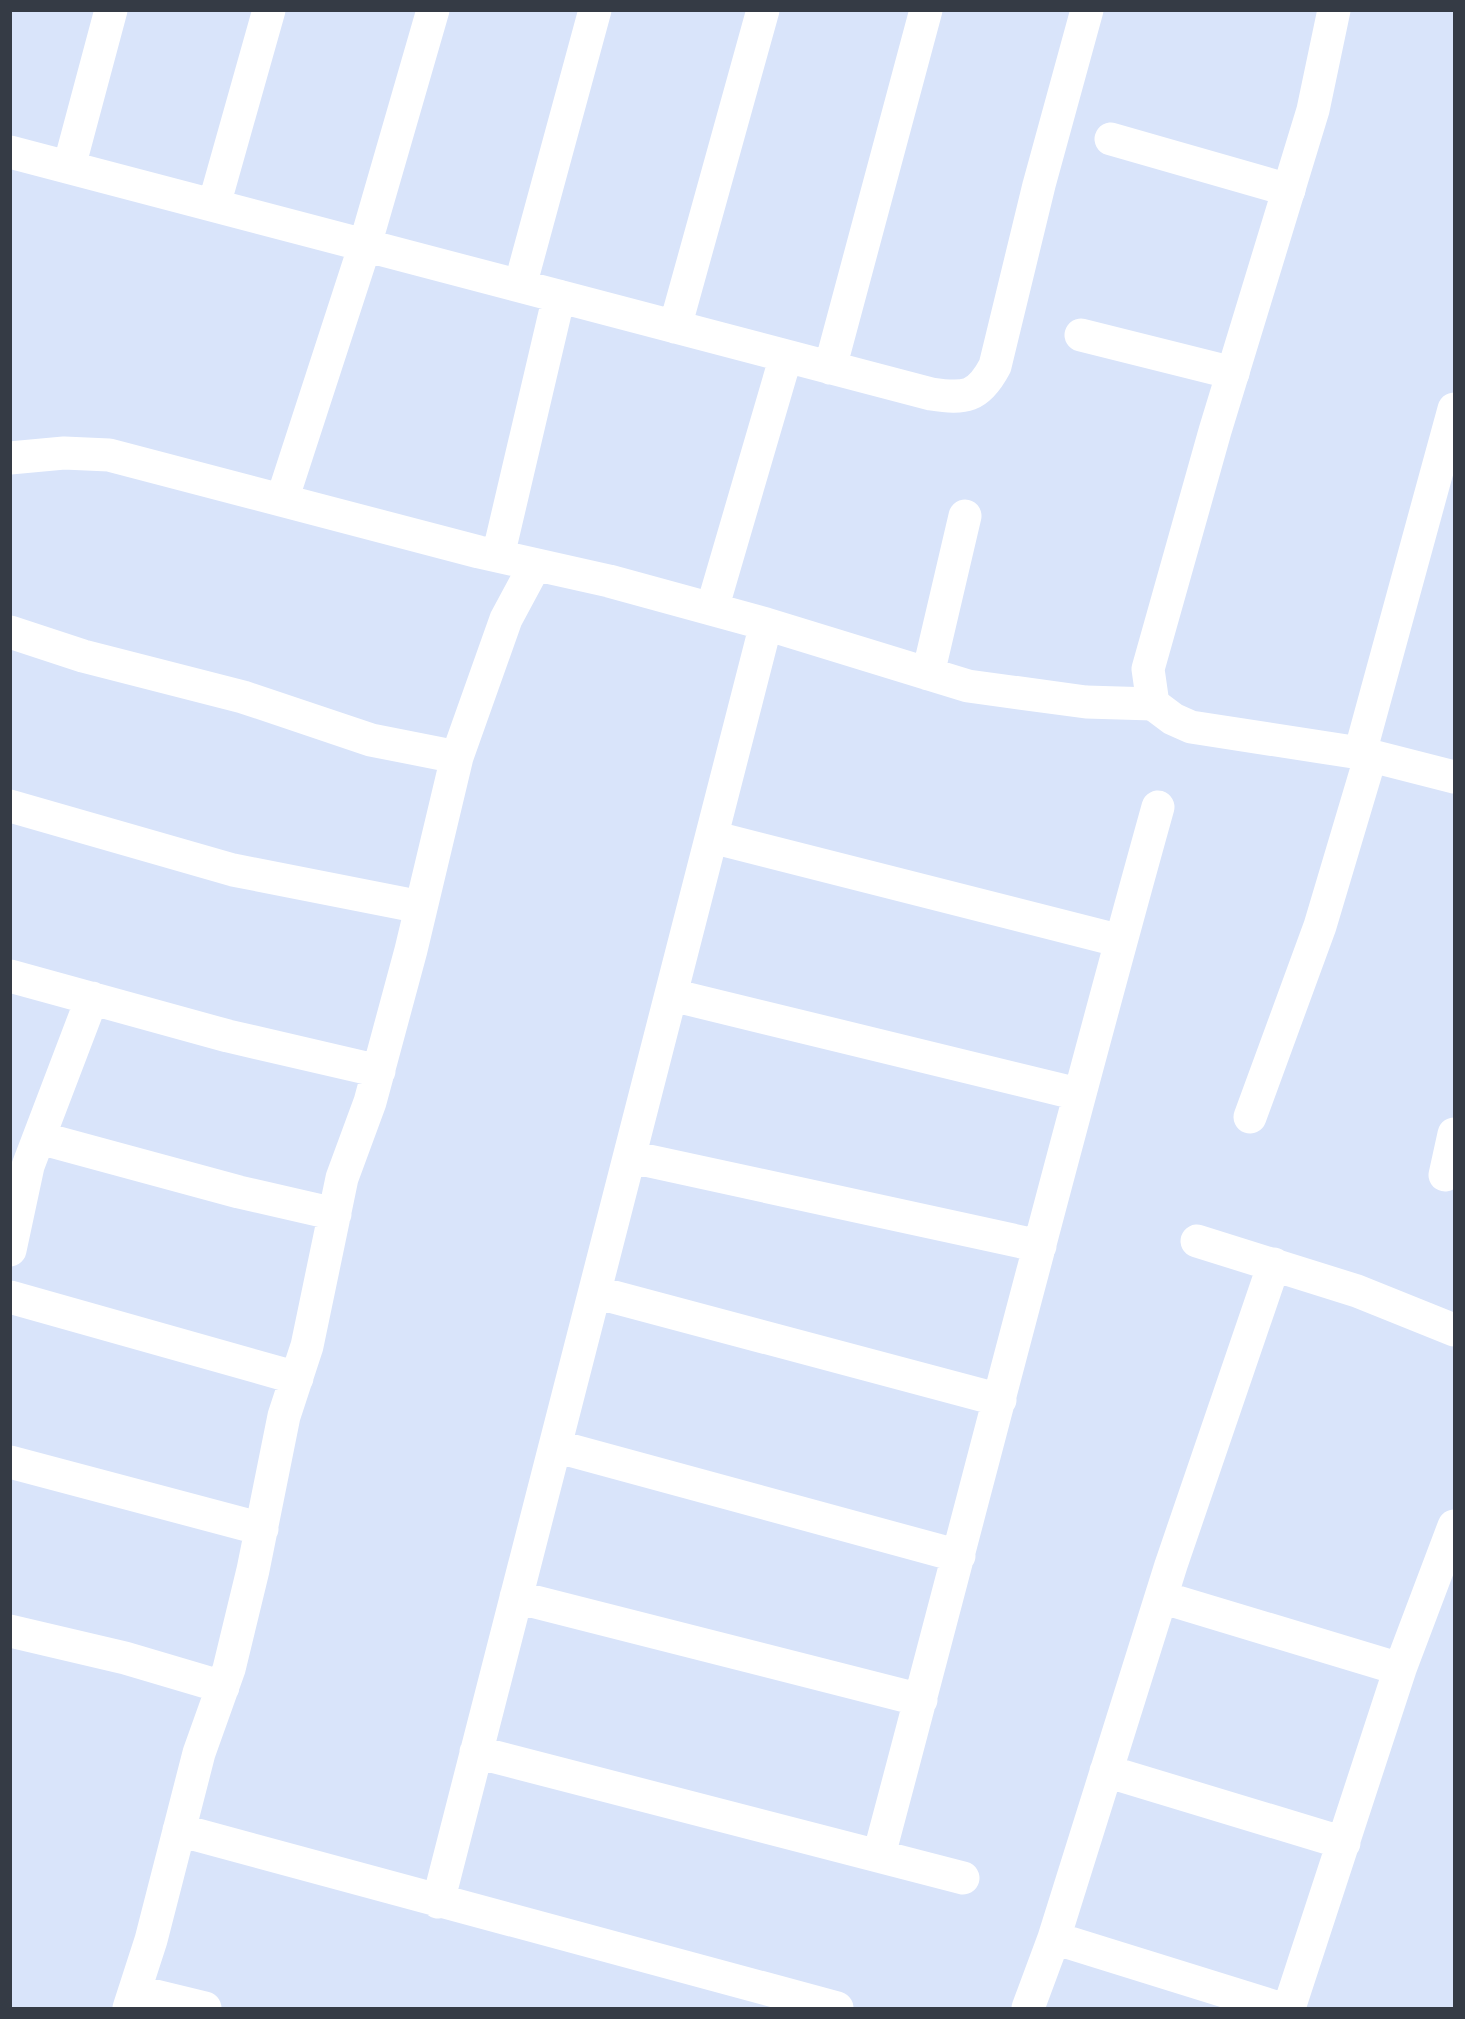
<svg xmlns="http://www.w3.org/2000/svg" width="1465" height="2019" viewBox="0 0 1465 2019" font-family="Karla,sans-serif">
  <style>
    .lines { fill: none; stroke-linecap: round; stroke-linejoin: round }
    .street { stroke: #fff; stroke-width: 33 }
    .secondary { stroke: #fff; stroke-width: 33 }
  </style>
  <rect width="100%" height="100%" fill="#d9e4fa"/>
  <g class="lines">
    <path class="street" d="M1111,139L1289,190
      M10,152L931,394C965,399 978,398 995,366L1039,185L1087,10
      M69,167L111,10
      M214,205L269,10
      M520,286L595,10
      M675,327L763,10
      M1081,335L1233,373
      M830,368L926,10
      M10,458L64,453L109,455L479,552L609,581L766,624L968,686L1086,702L1153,704
      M282,500L365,245L433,10
      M498,556L559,296
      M712,609L786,356
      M10,632L83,656L243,697L371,740L457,757
      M928,674L965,516
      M1360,753L1454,409
      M10,806L233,870L421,907
      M712,837L1121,941
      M10,976L228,1036L379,1071
      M672,995L1078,1094
      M1250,1117L1320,926L1371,755
      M40,1138L239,1192L335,1214
      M631,1157L1040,1246
      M1445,1175L1454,1134
      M1197,1241L1357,1291L1454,1330
      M10,1250L28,1166L92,998
      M595,1292L1000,1400
      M10,1297L297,1378
      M555,1446L959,1556
      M10,1462L262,1529
      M516,1597L921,1700
      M1161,1597L1400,1669
      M10,1631L125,1658L223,1687
      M476,1752L963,1878
      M1106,1771L1344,1843
      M179,1830L837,2008
      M879,1855C972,1506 1061,1155 1158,807
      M438,1902L766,624
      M1054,1938L1279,2008
      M135,1991L205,2008
      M129,2008L151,1940L199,1753L229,1669L253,1570L284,1416L307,1346L342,1178L370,1102L411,950L457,757L506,619L535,565
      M1028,2008L1054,1938L1171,1565L1274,1264
      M1289,2008L1400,1669L1454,1526"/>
    <path class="secondary" d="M1334,10L1313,110L1215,431L1148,669L1153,704L1173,719L1191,727L1360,753L1454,777"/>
  </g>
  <rect width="1465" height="2019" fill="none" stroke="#353b45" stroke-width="24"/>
</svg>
